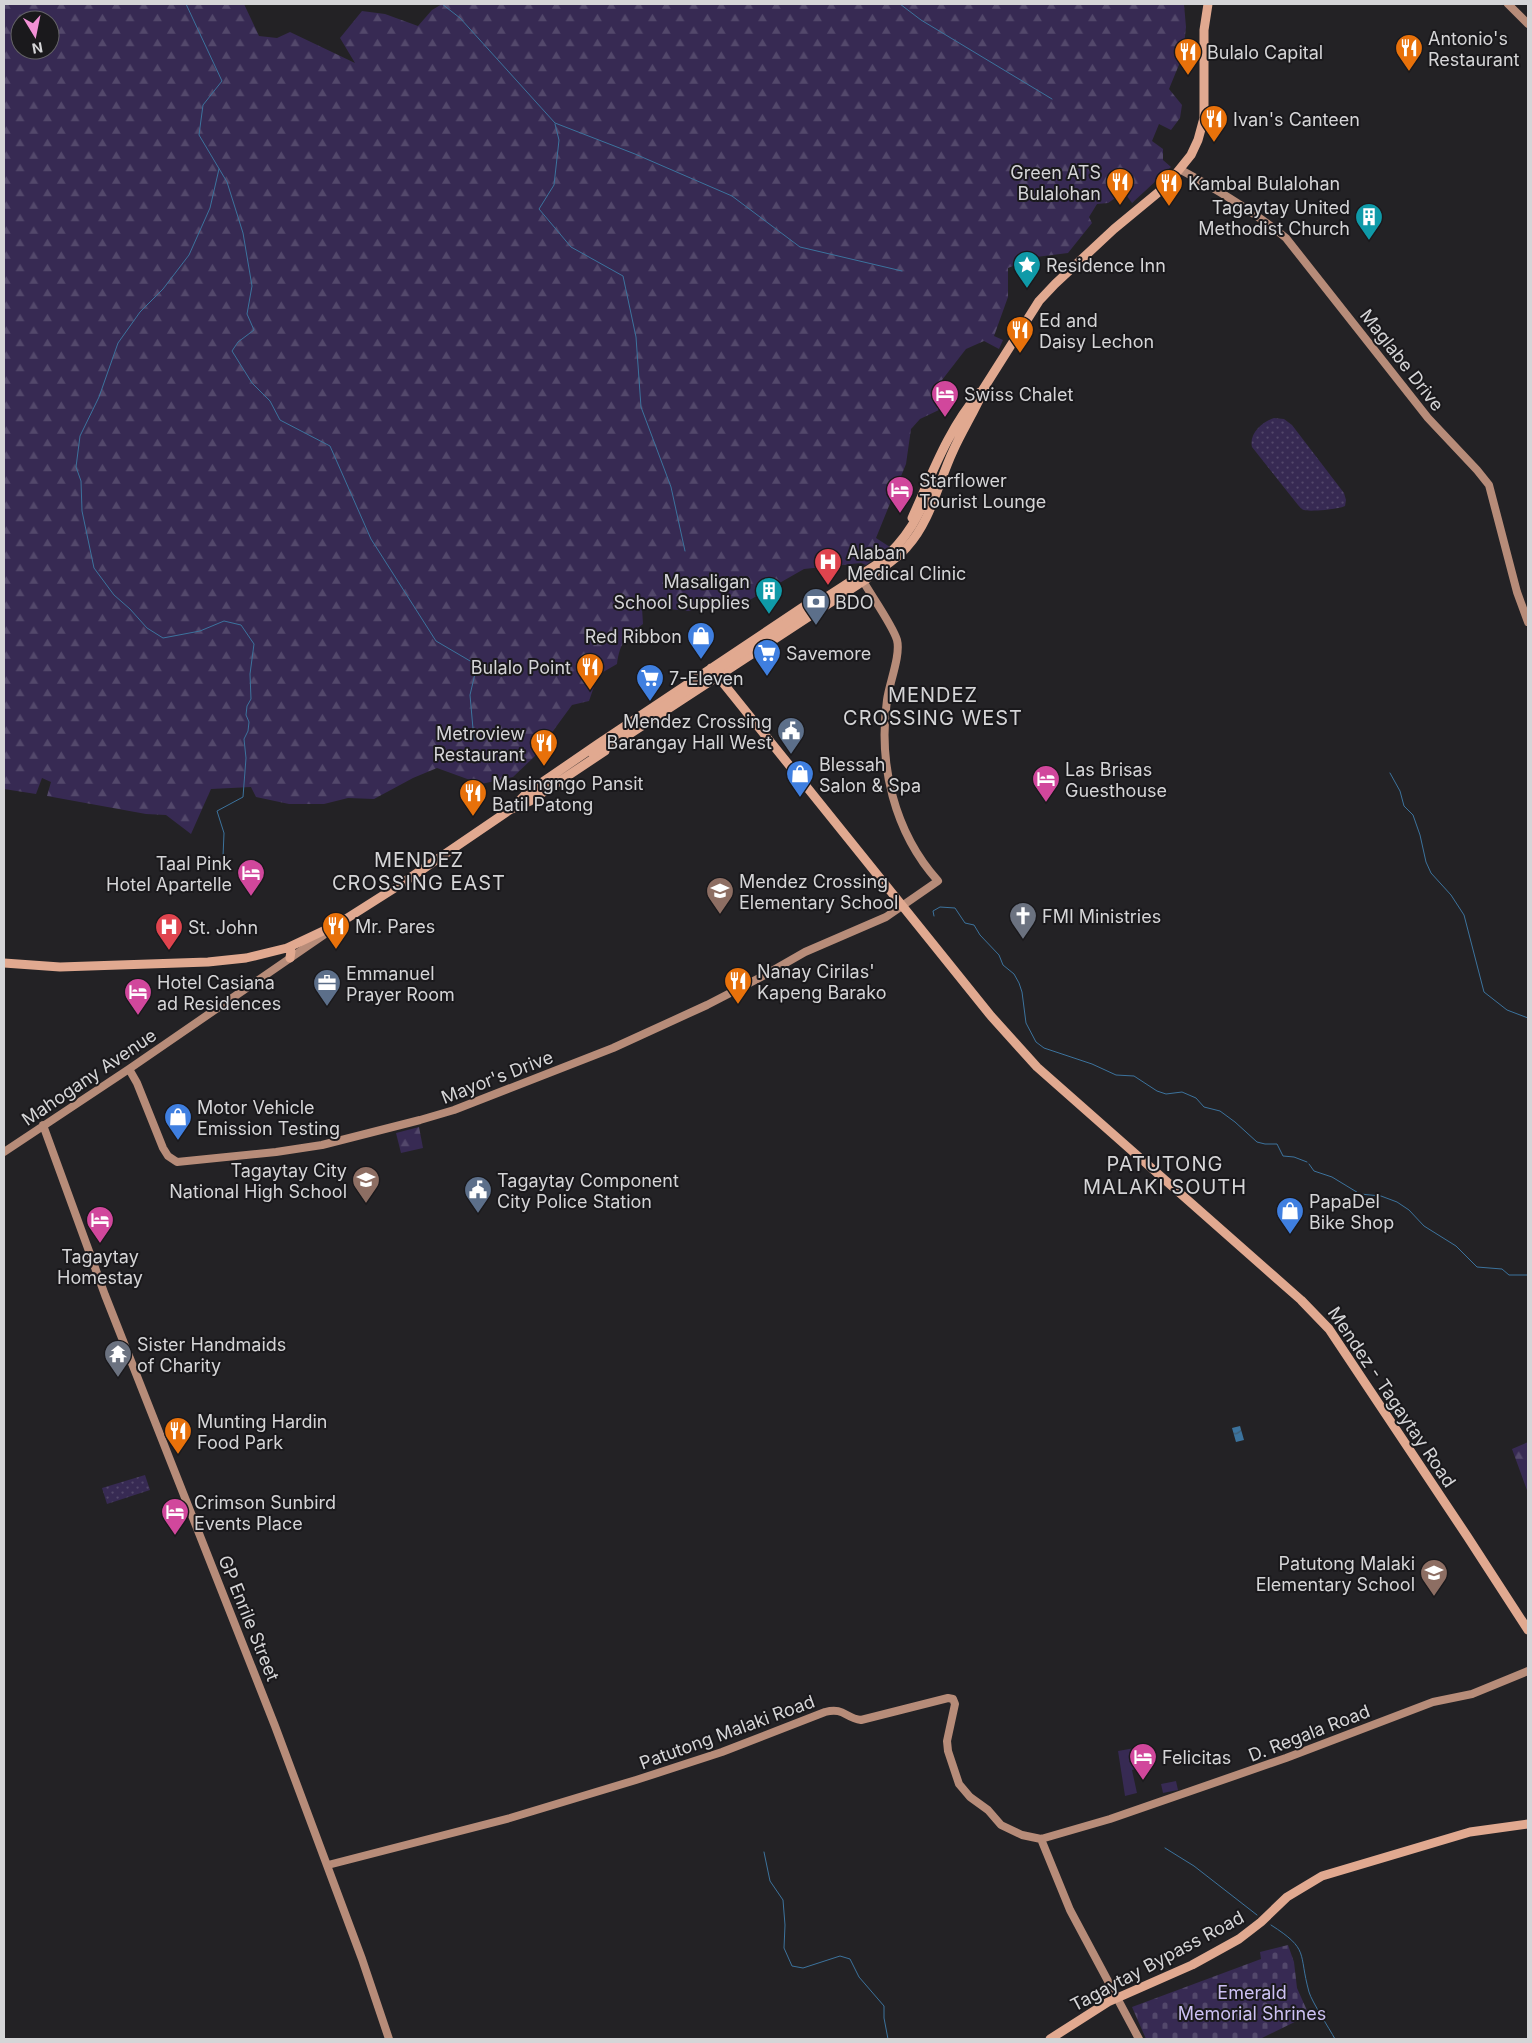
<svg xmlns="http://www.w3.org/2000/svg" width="1532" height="2043" viewBox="0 0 1532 2043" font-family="Inter,sans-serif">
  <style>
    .grass { fill: #372a53 }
    .forest { fill: url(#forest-firs); fill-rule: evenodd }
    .cemetery { fill: url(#cemetery-stones) }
    .park { fill: url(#park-dots) }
    .water { fill: url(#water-waves) }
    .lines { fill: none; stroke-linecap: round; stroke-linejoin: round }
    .stream { stroke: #3c739d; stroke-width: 1 }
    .secondary { stroke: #b78c79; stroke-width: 8 }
    .primary { stroke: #e1a990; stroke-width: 9 }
    .primary-bridge { stroke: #e1a990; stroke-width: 9 }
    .labels { text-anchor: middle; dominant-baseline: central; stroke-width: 4; stroke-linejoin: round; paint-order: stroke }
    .poi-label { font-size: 18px; fill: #d5d5d7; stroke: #1a191c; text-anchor: start }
    .street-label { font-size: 18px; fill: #d5d5d7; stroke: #1a191c }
    .park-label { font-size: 18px; fill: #cdc1f3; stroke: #1a191c }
    .quarter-label { font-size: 20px; letter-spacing: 1px; fill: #d5d5d7; stroke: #1a191c }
  </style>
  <defs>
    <pattern id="forest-firs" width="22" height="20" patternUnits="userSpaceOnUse" patternTransform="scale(1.25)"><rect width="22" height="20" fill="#372a53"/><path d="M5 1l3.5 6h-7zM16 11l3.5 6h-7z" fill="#53486b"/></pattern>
    <pattern id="cemetery-stones" width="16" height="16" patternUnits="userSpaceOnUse" patternTransform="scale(1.25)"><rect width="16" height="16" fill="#372a53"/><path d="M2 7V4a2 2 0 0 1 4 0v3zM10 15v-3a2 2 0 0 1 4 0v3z" fill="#53486b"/></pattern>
    <pattern id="park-dots" width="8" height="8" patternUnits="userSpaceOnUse" patternTransform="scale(1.25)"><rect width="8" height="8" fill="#372a53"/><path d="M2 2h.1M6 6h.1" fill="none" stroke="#53486b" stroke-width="1.8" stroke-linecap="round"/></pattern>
    <pattern id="water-waves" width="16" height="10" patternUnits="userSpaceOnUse" patternTransform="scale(1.25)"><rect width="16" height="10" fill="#3c739d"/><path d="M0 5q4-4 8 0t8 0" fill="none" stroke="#3e5c73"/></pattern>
  </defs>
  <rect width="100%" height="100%" fill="#232225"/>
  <path class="grass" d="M1140,1747L1144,1767L1132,1770L1137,1793L1125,1796L1118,1751Z
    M1176,1781L1178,1790L1163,1793L1161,1784Z"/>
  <path class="forest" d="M4,4H244L259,36L277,38L290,32L355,63L340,38L362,11L385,14L418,26L432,10L442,4H1184L1186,27L1183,55L1169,89L1182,105L1180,118L1171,130L1159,124L1152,141L1163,149V160L1171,167L1132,203L1124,192L1108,203L1097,204L1089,217L1092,223L1068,253L1036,257L1008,268V297L994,336L1003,340L999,349L984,341L966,349L942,380L957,391L941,409L920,419L911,429L906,464L876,538L890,547L866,565L861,563L804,569L748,601L722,604L688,611L650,607L642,608L643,624C626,637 620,642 617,664L598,675L589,701L572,705L534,757L513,777L481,784L437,768L413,778L374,799L348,798L324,804H289L256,797L251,787L211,789L191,834L166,815L146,814L47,796L51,782L42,778L36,794L4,789ZM20,20H50V50H20Z
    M419,1127L423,1148L401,1153L396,1133Z
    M1528,1442V1493L1512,1449Z"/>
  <path class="cemetery" d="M1288,1945L1294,1962L1297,1988L1309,2015L1260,2039H1146L1132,2007L1261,1959L1260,1952Z"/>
  <path class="park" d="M1274,418L1284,419L1292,425L1344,493L1346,500L1345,506C1340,509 1310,512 1304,510C1301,509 1300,507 1298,505L1252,447C1249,434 1261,422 1274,418Z
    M145,1475L150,1490L107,1504L102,1488Z"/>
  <path class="water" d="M1240,1426L1244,1440L1236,1442L1232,1428Z"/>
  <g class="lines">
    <path class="stream" d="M186,4L222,81L203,105L199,135L227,182L243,233L252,286L247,314L254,330L238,342L232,351L252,383L270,401L280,420L330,446L371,539L436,641L477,665L470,695L474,740
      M442,4L460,18L555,123L635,154L732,196L800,247L902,271
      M900,4L921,20L1052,99
      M555,124L559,140L554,185L539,209L571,247L623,276L636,337L641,407L671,487L685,551
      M219,169L210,208L189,255L163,289L140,312L118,343L99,397L80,436L76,467L81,481L82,511L94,568L114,595L130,609L147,628L163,638L200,631L224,621L241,625L254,644L250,674L251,699L247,706L246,715L249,722L248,731L244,739L246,758L243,797L217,811L224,833L223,857
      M1390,773L1400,791L1404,806L1413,815L1420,835L1426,862L1431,873L1451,895L1464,915L1484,992L1507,1010L1528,1018
      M934,916L933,911L940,907L955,908L965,923L974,925L980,935L999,955L1003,965L1014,974L1019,983L1022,992L1026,1023L1036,1042L1044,1048L1092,1064L1116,1075L1134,1076L1157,1091L1166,1094L1182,1092L1196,1098L1204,1107L1220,1111L1235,1122L1257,1142L1265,1144H1277L1283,1156L1294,1157L1307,1162
      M1309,1164L1314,1171L1332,1177L1360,1194L1381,1196L1397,1202L1409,1210L1424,1226L1456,1246L1477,1267L1502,1269L1509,1275H1528
      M1165,1848L1194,1866L1257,1915
      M764,1852L770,1881L783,1900L785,1925L784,1948L792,1966L803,1968L840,1956L850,1959L859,1977L884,2006V2018L888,2039
      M1271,1925C1310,1950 1298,1952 1309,1992C1312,2002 1329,2028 1335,2039"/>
    <path class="secondary" d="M1508,4L1528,24
      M1181,170C1218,190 1253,211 1286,238L1428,418L1477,470L1489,485L1517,592L1528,622
      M129,1069L137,1083L163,1148L168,1156L177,1162L276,1152L322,1145L420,1120L454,1110L613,1048L707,1005L763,976L805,952L886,917L938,881C894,832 878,764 887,700C889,684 901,655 897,640C893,626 871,595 863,581
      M43,1125L105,1295L275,1726L362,1959L389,2039
      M4,1152L129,1069L331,930
      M1041,1839L1070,1910L1139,2039
      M328,1865L510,1818L636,1780L722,1752L825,1712C844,1707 845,1718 861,1720L948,1698L953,1699L955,1704L947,1741L948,1751L959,1784L970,1797L988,1810L1001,1825L1022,1835L1041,1839L1110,1819L1286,1758L1433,1702L1472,1694L1528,1671"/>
    <path class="primary" d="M982,391L1039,301L1055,284L1114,229L1166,186L1191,155L1198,140L1204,118V30L1208,4
      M912,518C932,474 948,429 980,392
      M711,668L991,1016L1037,1067L1301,1300L1329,1329L1467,1536L1528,1630
      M619,741L871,576C883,567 897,559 907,547C931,521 938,483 953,451C963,429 976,409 985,387
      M515,805L528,792L598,744L809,603
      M509,810L530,801L605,751
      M287,948L291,951L290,958
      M4,963L60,967L208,962L246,958L287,948L338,924L401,884L514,807
      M1050,2039L1108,2002L1192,1965L1239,1939L1261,1922L1287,1897L1322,1876L1470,1832L1528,1824"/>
    <path class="primary-bridge" d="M593,754L771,633L879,563C908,539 919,515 934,481"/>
  </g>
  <defs>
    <symbol id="restaurant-pin" viewBox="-11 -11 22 30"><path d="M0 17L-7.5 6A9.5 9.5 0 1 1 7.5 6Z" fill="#e8710a" stroke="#1a191c"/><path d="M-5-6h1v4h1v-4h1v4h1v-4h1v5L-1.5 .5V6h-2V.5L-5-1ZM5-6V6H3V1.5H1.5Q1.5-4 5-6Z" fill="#fff"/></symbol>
    <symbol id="building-pin" viewBox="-11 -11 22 30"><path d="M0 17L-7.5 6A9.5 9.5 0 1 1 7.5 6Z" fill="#0f9aa8" stroke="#1a191c"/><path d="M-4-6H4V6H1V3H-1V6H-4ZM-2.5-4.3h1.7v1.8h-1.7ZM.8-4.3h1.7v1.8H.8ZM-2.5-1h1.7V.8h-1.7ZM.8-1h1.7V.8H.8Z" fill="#fff"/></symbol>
    <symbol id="sight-pin" viewBox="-11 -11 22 30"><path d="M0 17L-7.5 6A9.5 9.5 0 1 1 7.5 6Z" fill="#0f9aa8" stroke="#1a191c"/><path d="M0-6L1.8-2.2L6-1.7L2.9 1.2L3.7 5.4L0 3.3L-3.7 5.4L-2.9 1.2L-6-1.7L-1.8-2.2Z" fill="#fff"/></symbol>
    <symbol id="hotel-pin" viewBox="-11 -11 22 30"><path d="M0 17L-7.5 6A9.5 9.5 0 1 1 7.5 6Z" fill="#d1479c" stroke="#1a191c"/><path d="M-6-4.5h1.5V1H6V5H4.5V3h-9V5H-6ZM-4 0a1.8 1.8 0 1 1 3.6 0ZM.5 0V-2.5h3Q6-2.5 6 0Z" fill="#fff"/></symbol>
    <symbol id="hospital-pin" viewBox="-11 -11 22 30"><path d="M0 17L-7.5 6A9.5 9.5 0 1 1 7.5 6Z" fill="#e0444e" stroke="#1a191c"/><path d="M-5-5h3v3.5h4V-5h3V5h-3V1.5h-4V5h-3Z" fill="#fff"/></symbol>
    <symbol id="bank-pin" viewBox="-11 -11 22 30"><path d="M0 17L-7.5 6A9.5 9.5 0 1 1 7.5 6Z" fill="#5c6f8a" stroke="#1a191c"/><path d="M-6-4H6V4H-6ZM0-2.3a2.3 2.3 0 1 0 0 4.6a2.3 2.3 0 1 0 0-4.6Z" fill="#fff"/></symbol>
    <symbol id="shop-pin" viewBox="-11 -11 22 30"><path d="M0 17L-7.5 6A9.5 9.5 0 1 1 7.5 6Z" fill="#3f7fe0" stroke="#1a191c"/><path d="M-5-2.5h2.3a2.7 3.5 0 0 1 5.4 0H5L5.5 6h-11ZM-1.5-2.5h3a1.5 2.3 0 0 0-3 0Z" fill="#fff"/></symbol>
    <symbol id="supermarket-pin" viewBox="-11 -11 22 30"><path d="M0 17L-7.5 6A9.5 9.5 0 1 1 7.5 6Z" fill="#3f7fe0" stroke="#1a191c"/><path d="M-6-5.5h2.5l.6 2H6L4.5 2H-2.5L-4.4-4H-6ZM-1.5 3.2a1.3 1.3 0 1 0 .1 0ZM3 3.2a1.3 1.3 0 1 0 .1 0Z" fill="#fff"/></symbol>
    <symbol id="civic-pin" viewBox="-11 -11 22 30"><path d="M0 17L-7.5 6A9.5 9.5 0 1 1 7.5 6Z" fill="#5c6f8a" stroke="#1a191c"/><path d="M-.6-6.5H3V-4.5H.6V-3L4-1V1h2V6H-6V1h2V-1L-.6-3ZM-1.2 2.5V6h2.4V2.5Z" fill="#fff"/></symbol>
    <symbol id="school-pin" viewBox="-11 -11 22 30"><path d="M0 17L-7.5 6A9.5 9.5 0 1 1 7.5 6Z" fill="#8d6e63" stroke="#1a191c"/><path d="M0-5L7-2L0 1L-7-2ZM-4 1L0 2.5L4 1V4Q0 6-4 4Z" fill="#fff"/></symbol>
    <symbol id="church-pin" viewBox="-11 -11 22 30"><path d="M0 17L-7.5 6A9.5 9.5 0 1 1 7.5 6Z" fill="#6b7280" stroke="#1a191c"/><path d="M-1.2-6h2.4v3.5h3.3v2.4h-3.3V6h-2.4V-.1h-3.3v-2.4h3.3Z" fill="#fff"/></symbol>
    <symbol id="office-pin" viewBox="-11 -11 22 30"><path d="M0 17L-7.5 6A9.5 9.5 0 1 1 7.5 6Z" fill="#5c6f8a" stroke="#1a191c"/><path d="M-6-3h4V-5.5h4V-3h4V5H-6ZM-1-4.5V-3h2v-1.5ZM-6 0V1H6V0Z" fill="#fff"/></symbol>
    <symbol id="temple-pin" viewBox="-11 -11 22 30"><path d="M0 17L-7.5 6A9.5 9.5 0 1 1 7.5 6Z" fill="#6b7280" stroke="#1a191c"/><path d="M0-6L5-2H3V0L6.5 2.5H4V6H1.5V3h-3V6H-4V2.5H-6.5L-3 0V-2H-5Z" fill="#fff"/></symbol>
  </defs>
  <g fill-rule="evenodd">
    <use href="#restaurant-pin" x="1393" y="32" width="32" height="43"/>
    <use href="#restaurant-pin" x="1172" y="36" width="32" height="43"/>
    <use href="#restaurant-pin" x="1198" y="103" width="32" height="43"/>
    <use href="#restaurant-pin" x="1104" y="166" width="32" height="43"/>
    <use href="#restaurant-pin" x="1153" y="167" width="32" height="43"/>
    <use href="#building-pin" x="1353" y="201" width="32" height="43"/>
    <use href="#sight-pin" x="1011" y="249" width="32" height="43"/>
    <use href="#restaurant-pin" x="1004" y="314" width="32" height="43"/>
    <use href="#hotel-pin" x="929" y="378" width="32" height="43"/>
    <use href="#hotel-pin" x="884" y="474" width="32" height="43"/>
    <use href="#hospital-pin" x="812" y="546" width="32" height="43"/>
    <use href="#building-pin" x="753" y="575" width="32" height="43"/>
    <use href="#bank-pin" x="800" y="586" width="32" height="43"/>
    <use href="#shop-pin" x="685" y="620" width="32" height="43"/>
    <use href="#supermarket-pin" x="751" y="637" width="32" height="43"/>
    <use href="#restaurant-pin" x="574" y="651" width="32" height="43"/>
    <use href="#supermarket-pin" x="634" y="662" width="32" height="43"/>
    <use href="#civic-pin" x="775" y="715" width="32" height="43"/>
    <use href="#restaurant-pin" x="528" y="727" width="32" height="43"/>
    <use href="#shop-pin" x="784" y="758" width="32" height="43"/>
    <use href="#hotel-pin" x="1030" y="763" width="32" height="43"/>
    <use href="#restaurant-pin" x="457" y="777" width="32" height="43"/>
    <use href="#hotel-pin" x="235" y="857" width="32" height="43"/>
    <use href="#school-pin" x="704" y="875" width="32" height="43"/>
    <use href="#church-pin" x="1007" y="900" width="32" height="43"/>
    <use href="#restaurant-pin" x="320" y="910" width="32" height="43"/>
    <use href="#hospital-pin" x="153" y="911" width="32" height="43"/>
    <use href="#restaurant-pin" x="722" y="965" width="32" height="43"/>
    <use href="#office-pin" x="311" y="967" width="32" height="43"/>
    <use href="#hotel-pin" x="122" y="976" width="32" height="43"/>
    <use href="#shop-pin" x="162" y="1101" width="32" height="43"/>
    <use href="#school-pin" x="350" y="1164" width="32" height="43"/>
    <use href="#civic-pin" x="462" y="1174" width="32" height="43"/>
    <use href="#shop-pin" x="1274" y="1195" width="32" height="43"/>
    <use href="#hotel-pin" x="84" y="1204" width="32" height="43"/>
    <use href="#temple-pin" x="102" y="1338" width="32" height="43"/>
    <use href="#restaurant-pin" x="162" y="1415" width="32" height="43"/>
    <use href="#hotel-pin" x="159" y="1496" width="32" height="43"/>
    <use href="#school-pin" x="1418" y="1557" width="32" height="43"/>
    <use href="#hotel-pin" x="1127" y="1741" width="32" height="43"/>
  </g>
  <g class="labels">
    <g class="poi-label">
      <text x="1428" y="38">Antonio's<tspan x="1428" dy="21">Restaurant</tspan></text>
      <text x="1207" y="52">Bulalo Capital</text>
      <text x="1233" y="119">Ivan's Canteen</text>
      <text x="1101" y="172" text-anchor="end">Green ATS<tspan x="1101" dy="21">Bulalohan</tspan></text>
      <text x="1188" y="183">Kambal Bulalohan</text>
      <text x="1350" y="207" text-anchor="end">Tagaytay United<tspan x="1350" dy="21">Methodist Church</tspan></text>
      <text x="1046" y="265">Residence Inn</text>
      <text x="1039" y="320">Ed and<tspan x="1039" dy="21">Daisy Lechon</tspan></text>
      <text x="964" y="394">Swiss Chalet</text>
      <text x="919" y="480">Starflower<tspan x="919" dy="21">Tourist Lounge</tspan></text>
      <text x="847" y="552">Alaban<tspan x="847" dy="21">Medical Clinic</tspan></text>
      <text x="750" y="581" text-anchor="end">Masaligan<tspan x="750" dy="21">School Supplies</tspan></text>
      <text x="835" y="602">BDO</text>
      <text x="682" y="636" text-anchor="end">Red Ribbon</text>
      <text x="786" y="653">Savemore</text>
      <text x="571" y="667" text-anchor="end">Bulalo Point</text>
      <text x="669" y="678">7-Eleven</text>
      <text x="772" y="721" text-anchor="end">Mendez Crossing<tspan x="772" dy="21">Barangay Hall West</tspan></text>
      <text x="525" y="733" text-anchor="end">Metroview<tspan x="525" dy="21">Restaurant</tspan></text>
      <text x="819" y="764">Blessah<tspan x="819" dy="21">Salon &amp; Spa</tspan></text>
      <text x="1065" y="769">Las Brisas<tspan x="1065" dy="21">Guesthouse</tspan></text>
      <text x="492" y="783">Masingngo Pansit<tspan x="492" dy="21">Batil Patong</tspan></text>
      <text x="232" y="863" text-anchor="end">Taal Pink<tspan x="232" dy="21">Hotel Apartelle</tspan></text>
      <text x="739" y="881">Mendez Crossing<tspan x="739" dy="21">Elementary School</tspan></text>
      <text x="1042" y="916">FMI Ministries</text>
      <text x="355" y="926">Mr. Pares</text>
      <text x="188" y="927">St. John</text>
      <text x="757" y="971">Nanay Cirilas'<tspan x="757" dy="21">Kapeng Barako</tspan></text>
      <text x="346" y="973">Emmanuel<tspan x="346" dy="21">Prayer Room</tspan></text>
      <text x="157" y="982">Hotel Casiana<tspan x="157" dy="21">ad Residences</tspan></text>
      <text x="197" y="1107">Motor Vehicle<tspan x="197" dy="21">Emission Testing</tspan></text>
      <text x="347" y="1170" text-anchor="end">Tagaytay City<tspan x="347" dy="21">National High School</tspan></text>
      <text x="497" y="1180">Tagaytay Component<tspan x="497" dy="21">City Police Station</tspan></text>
      <text x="1309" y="1201">PapaDel<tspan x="1309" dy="21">Bike Shop</tspan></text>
      <text x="100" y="1256" text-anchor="middle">Tagaytay<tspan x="100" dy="21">Homestay</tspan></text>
      <text x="137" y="1344">Sister Handmaids<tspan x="137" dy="21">of Charity</tspan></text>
      <text x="197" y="1421">Munting Hardin<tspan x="197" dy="21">Food Park</tspan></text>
      <text x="194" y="1502">Crimson Sunbird<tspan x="194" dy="21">Events Place</tspan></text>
      <text x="1415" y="1563" text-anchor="end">Patutong Malaki<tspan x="1415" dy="21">Elementary School</tspan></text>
      <text x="1162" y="1757">Felicitas</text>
    </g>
    <g class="street-label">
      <text transform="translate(1402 360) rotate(52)">Maglabe Drive</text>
      <text transform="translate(89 1077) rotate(-34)">Mahogany Avenue</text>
      <text transform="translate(497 1077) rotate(-21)">Mayor's Drive</text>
      <text transform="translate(1392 1397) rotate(56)">Mendez - Tagaytay Road</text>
      <text transform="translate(249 1618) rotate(68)">GP Enrile Street</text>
      <text transform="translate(727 1732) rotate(-20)">Patutong Malaki Road</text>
      <text transform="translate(1309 1733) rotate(-21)">D. Regala Road</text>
      <text transform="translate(1157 1961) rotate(-28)">Tagaytay Bypass Road</text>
    </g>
    <g class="park-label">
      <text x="1252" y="1992">Emerald<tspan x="1252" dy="21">Memorial Shrines</tspan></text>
    </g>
    <g class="quarter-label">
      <text x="933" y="695">MENDEZ<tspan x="933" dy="23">CROSSING WEST</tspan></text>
      <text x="419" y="860">MENDEZ<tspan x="419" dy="23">CROSSING EAST</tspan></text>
      <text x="1165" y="1164">PATUTONG<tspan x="1165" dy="23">MALAKI SOUTH</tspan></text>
    </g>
  </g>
  <rect width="1532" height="2043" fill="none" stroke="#d5d5d7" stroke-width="10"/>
  <g transform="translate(35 35) rotate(170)"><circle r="24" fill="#1a191c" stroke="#656467"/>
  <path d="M0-4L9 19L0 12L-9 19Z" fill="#f391d6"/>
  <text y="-8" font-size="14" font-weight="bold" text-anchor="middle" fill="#d5d5d7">N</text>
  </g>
</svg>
